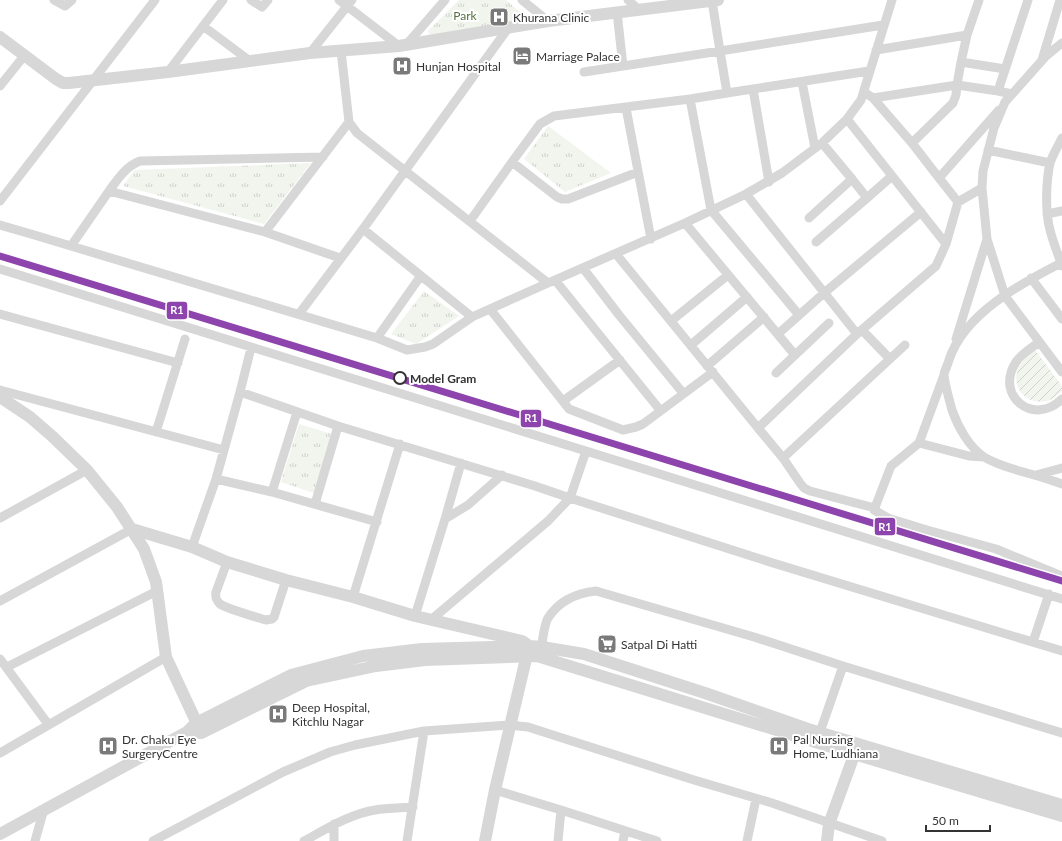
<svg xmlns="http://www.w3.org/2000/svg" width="1062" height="841" viewBox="0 0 1062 841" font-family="Lato,sans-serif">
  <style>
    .grass { fill: url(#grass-tufts) }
    .garden { fill: url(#garden-furrows) }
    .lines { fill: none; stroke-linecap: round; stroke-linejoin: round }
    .minor { stroke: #d7d7d7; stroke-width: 9 }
    .tertiary { stroke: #d7d7d7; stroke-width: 12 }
    .rail-1-casing { stroke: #fff; stroke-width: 10 }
    .rail-1 { stroke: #8e44ad; stroke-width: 7 }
    .stop-dot { fill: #fff; stroke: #333; stroke-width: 2 }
    .labels { text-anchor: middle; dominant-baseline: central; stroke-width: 4; stroke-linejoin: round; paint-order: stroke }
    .park-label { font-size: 12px; fill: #56703f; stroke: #fff }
    .poi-label { font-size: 12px; fill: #333; stroke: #fff; text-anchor: start }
    .stop-label { font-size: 12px; font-weight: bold; fill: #333; stroke: #fff; text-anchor: start }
    .line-badge { stroke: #fff; stroke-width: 1.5 }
    .badge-label { font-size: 11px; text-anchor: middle; font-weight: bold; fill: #fff }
  </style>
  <defs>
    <pattern id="grass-tufts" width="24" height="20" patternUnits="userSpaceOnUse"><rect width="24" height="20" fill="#f1f5ed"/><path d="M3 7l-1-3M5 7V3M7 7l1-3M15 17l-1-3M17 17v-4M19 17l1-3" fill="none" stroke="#cfd2cc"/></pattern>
    <pattern id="garden-furrows" width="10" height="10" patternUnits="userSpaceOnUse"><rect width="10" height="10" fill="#f1f5ed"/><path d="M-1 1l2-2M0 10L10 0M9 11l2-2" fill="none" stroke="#cfd2cc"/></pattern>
  </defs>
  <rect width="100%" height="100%" fill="#fff"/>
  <path class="grass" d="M459,0H506L529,20L430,35L428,31Z
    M548,126L611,173L565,192L524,159Z
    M311,163L264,224L123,186L135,170Z
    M424,291L459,316L416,344L391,334Z
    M299,424L332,434L314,493L281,482Z"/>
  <path class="garden" d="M1035,350L1062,386V391C1059,394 1055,397 1052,399C1033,408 1012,393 1017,372C1020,362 1027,356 1035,350Z"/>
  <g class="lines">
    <path class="minor" d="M54,0L65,6L72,0
      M251,0L262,7L268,0
      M339,0L399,46
      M522,0L548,21
      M628,0L638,9
      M979,0L967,35L961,62L1005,69
      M617,12L623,66L720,51L712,1
      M203,26L250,61
      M1062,43L1046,56L1005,102L994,128L983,171L982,188L987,239L1005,296L1062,372
      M407,44L445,0
      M876,50L967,35
      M341,51L349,122L357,133L548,283L685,223L746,194L782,173L822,143L847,119L861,100L892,0
      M310,53L352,0
      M1042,60L1060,0
      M168,72L223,0
      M584,72L623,66
      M802,82L815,148
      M0,86L24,56
      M753,89L769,182
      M864,92L873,98L912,143L939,178L999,110
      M727,93L869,71
      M1012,94L998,91L1028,0
      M873,98L957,85L961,62
      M690,99L711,210L799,315
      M626,108L651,239
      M1062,138C1058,146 1053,154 1050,163C1046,181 1045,212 1050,230C1053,242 1058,254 1062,266
      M912,143L953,103L956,95L957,85L998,91
      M988,150L1050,163
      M512,162L557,197L562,199H568L638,172
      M939,178L958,202L982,188
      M109,191C118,179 125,167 140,161L323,157
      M746,194L857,334L936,266L946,244L847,119
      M867,198L892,176
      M0,201L155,0
      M1047,214L1062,211
      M809,218L852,179L822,143
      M470,221L512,162L540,124L554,116L690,99L727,93L720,51L883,25
      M685,223L795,355
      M0,225L31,234L377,338L407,350L425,347L433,344L472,317L548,283
      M363,229L472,317
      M265,232L349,122
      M816,242L867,198L852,179
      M946,244L958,202
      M71,246L109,191L265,232L340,258
      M616,254L758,428
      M1061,263C1020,284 964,314 949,360C948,364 945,370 944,374C944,382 950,402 952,410C958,427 969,447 984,457C997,465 1013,469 1027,473C1039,476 1050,480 1062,484
      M583,268L619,315L683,393
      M0,269L586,451
      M1031,278L1062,319
      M555,280L660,410
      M490,309L569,409L623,430L636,427L643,424L713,372
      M0,314L178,363
      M299,314L363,229L509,27
      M671,321L728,275
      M862,330L890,359
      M778,334L824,293L921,212
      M857,334L758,428L783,458L800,483L804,488L810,491L875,508
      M377,338L420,277
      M956,339L987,239
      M1039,342C1032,348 1021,354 1016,362C994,396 1034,427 1062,399
      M691,345L747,297
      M707,366L764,317
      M776,373L829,323
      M944,375L919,443L891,466L874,510L888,518L927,530L996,549L1062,576
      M0,390L224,450
      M240,392L338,426L535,486L570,498L773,563L1062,651
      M563,401L620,360
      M156,432L185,339
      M919,443L969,456L984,457
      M783,458L905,345
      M1036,475L1062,468
      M216,479L272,492L377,522
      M272,492L297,412
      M315,504L338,426
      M0,518L87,470
      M445,519L468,505L502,475
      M192,547L216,479L240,392L251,348
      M227,562L216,592C215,597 216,600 220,604C227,609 256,617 266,620L272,619L274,617L286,580
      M353,597L400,444
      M0,601L132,529
      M415,616L445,519L461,463
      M432,619L548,521L570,498L586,451L1062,599
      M1033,642L1049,594
      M541,652C542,643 544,625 548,618C559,601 577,593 596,591L754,637L843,666L1062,733
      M0,659L48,724
      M7,667L157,591
      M820,732L843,666
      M0,753L166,657
      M495,790L561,810L558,841
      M561,810L657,841
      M35,841L44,809
      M153,841L283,772L330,752L355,745L424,731L509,725L528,727L556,736L694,780L772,803L882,841
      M304,841C326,829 350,814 375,810C387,808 400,808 413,807
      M334,841V824
      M407,841L424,731
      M623,841L625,831
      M747,841L756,799"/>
    <path class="tertiary" d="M0,37L56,79L63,83H69L168,72L310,53L399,46L548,21L718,0
      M0,397L30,417L53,437L87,470L117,507L144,549L156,582L166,657L200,730
      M132,529L192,547L227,562L286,580L353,597L415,616L522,641L529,646L495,790L485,841
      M187,732L201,733L306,681L376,666L425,660L537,656L854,754L1062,816
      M0,834L187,732L196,723L291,675L363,656L422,649L529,646L542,647L584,654L705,693L808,729L1062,805
      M827,841L829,824L857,747"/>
    <defs>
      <path id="rail-1" d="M0,256L1062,581"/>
    </defs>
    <use href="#rail-1" class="rail-1-casing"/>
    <use href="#rail-1" class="rail-1"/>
  </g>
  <defs>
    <symbol id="hospital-square" viewBox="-11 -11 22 22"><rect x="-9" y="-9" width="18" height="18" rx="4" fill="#7a7a7a" stroke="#fff"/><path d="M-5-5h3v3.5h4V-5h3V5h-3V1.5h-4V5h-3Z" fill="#fff"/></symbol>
    <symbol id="hotel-square" viewBox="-11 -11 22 22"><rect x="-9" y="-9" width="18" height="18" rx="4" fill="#7a7a7a" stroke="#fff"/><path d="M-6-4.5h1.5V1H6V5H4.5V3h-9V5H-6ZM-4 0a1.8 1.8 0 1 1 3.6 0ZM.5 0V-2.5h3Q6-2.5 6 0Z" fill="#fff"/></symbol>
    <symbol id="supermarket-square" viewBox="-11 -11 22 22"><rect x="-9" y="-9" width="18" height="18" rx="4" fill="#7a7a7a" stroke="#fff"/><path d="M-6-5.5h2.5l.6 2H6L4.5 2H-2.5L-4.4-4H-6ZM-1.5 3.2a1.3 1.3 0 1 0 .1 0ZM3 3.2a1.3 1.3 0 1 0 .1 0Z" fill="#fff"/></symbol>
  </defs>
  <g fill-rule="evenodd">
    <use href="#hospital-square" x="488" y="6" width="22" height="22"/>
    <use href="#hotel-square" x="511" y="45" width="22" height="22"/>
    <use href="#hospital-square" x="391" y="55" width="22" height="22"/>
    <use href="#supermarket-square" x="596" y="633" width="22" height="22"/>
    <use href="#hospital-square" x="267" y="703" width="22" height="22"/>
    <use href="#hospital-square" x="97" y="735" width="22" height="22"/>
    <use href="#hospital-square" x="768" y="735" width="22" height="22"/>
  </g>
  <circle class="stop-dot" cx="400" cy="378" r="6"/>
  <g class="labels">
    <g class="park-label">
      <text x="465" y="15">Park</text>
    </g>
    <g class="poi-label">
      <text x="513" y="17">Khurana Clinic</text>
      <text x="536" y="56">Marriage Palace</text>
      <text x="416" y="66">Hunjan Hospital</text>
      <text x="621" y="644">Satpal Di Hatti</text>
      <text x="292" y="707">Deep Hospital,<tspan x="292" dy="14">Kitchlu Nagar</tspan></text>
      <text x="122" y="739">Dr. Chaku Eye<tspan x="122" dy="14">SurgeryCentre</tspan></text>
      <text x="793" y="739">Pal Nursing<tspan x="793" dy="14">Home, Ludhiana</tspan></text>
    </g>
    <g class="stop-label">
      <text x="410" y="378">Model Gram</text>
    </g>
  </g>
  <g class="line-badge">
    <rect x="166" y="301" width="22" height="19" rx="4" fill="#8e44ad"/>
    <rect x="520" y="409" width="22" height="19" rx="4" fill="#8e44ad"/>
    <rect x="874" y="517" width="22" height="19" rx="4" fill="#8e44ad"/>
  </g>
  <g class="badge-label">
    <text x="177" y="314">R1</text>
    <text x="531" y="422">R1</text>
    <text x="885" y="531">R1</text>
  </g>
  <path d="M926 825v6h64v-6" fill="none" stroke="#333333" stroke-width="2"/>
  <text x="932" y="825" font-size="12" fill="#333333" stroke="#ffffff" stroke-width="3" paint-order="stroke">50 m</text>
</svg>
